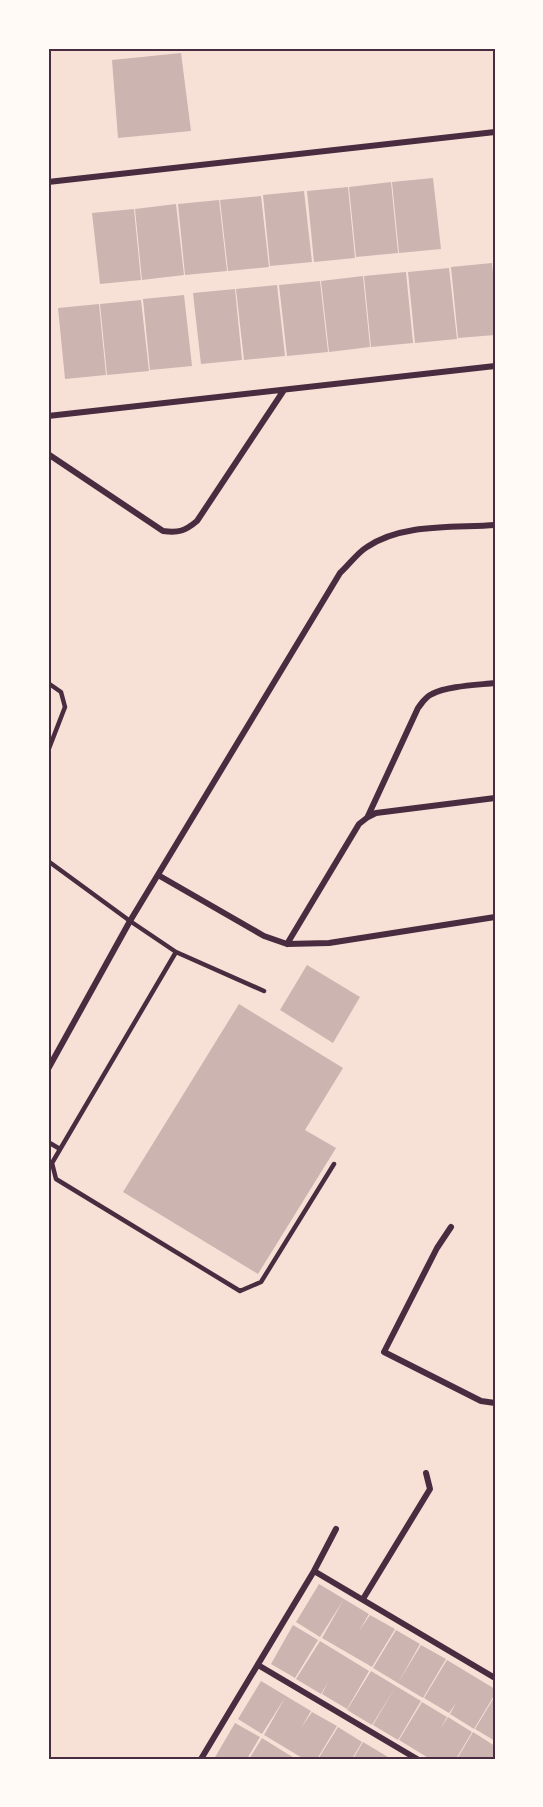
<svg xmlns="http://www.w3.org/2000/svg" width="543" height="1807" viewBox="0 0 543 1807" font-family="Commissioner,sans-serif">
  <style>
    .building { fill: #ccb4b1 }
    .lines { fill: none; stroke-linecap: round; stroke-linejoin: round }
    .service { stroke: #4a2c40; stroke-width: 4.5 }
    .minor { stroke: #4a2c40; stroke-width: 6 }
    .neatline { fill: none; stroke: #4a2c40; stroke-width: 2 }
  </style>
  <rect width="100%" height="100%" fill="#f7e1d7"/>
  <path class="building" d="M181,53L191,131L118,138L112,60Z
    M433,178L441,249L399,253L392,182Z
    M391,182L398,253L356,257L349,187Z
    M348,187L355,258L314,262L307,191Z
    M304,191L312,262L270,266L263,195Z
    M261,196L269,267L228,271L220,200Z
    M219,200L227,271L185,275L178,204Z
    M176,204L184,275L142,280L135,209Z
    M134,209L141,280L100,284L92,213Z
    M492,263L495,292V335L458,338L451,267Z
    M449,268L457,339L415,343L408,272Z
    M406,272L413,343L371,347L364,276Z
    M363,276L370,347L329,352L321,281Z
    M320,281L328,352L287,356L279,285Z
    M277,285L285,356L244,360L236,289Z
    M235,289L242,360L201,364L193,293Z
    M184,295L192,366L150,370L143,299Z
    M141,300L149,371L107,375L100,304Z
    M99,304L106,375L65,379L58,308Z
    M307,965L360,997L333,1043L280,1010Z
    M239,1004L343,1068L305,1130L336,1148L258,1274L123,1192Z
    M319,1584L344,1599L320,1637L296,1622Z
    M344,1599L369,1614L359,1631L370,1615L395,1629L372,1667L322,1638Z
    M293,1625L318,1640L295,1678L271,1664Z
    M396,1630L420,1644L398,1683L373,1668Z
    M320,1641L369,1671L347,1709L322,1694L328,1682L321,1694L296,1679Z
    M421,1645L446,1659L423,1698L398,1683Z
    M447,1660L495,1689V1694L474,1729L450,1714L456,1703L449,1713L424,1698Z
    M371,1671L396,1686L372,1725L347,1710Z
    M261,1681L286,1696L262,1734L238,1719Z
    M396,1686L421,1701L398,1740L373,1725Z
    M286,1696L311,1711L301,1728L312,1712L337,1726L317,1759H304L264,1735Z
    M495,1696V1741L475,1729Z
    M422,1702L447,1717L440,1729L448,1717L472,1732L456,1759H430L399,1740Z
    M235,1723L260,1737L247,1759H214Z
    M338,1727L362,1742L352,1759H318Z
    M473,1732L495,1746V1759H457Z
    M262,1738L286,1753L296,1759H249Z
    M363,1742L388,1757L387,1759H353Z"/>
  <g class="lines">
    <path class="service" d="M48,683L61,692L65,707L48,751
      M48,861L130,921L176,952L264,991
      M176,952L52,1163L56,1179L240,1291L261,1282L334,1164
      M48,1142L60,1149"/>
    <path class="minor" d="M48,182L495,132
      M48,416L495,366
      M48,454L163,531C179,533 185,531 197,521L284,390
      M368,816L418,708C422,703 425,697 432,694C447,686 477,685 495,683
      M158,875L264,936L287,944L329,943L495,917
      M287,944L359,824L368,817L376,813L495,798
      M48,1069L130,921L340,573C349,565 357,553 367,547C402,523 454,528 495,525
      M451,1227L437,1248L384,1352L481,1401L495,1403
      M314,1571L495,1678
      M363,1599L430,1489L426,1473
      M258,1665L417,1759
      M201,1759L314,1571L336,1529"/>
  </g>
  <rect width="543" height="1807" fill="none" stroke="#fffaf5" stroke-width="99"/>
  <rect x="50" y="50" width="444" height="1708" class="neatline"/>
</svg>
